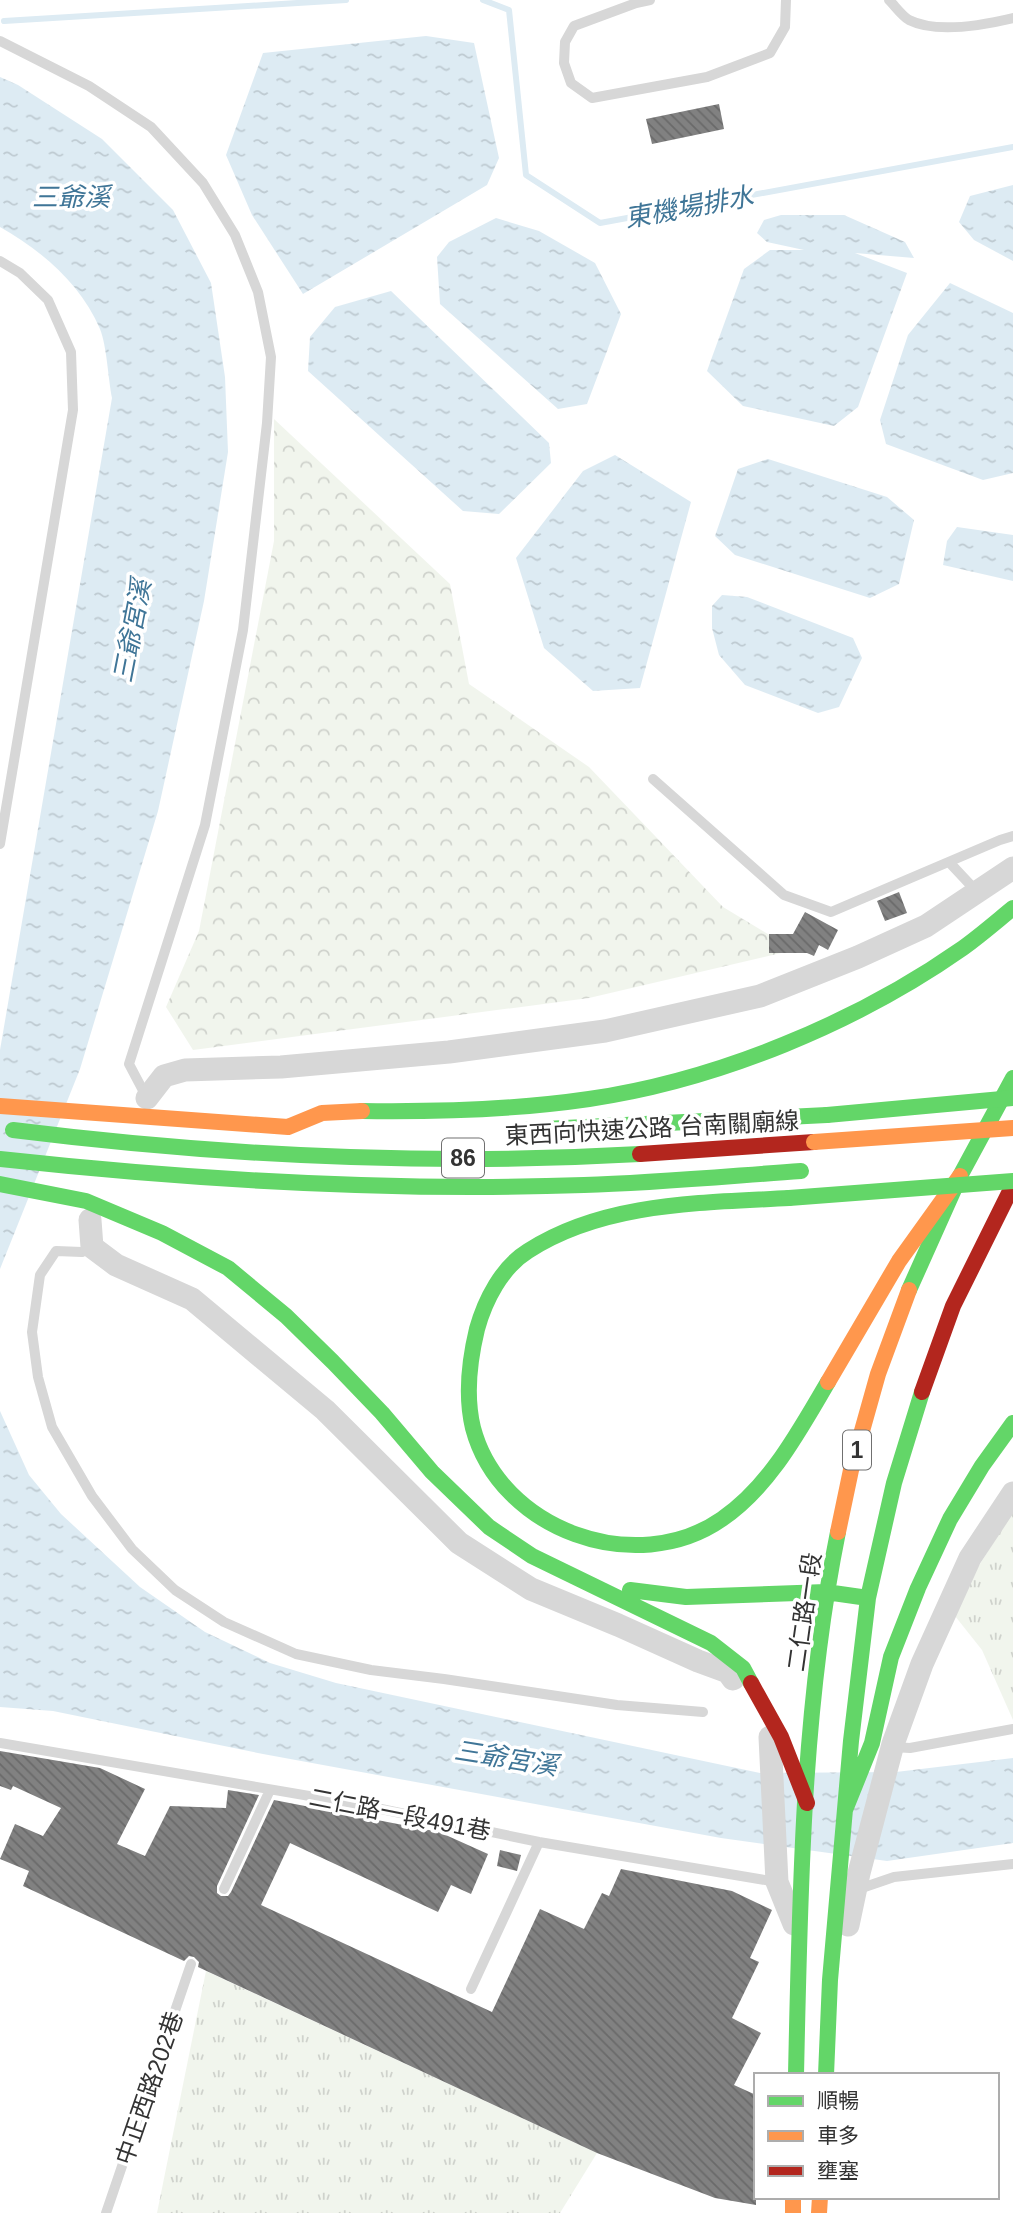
<svg xmlns="http://www.w3.org/2000/svg" width="1013" height="2213" viewBox="0 0 1013 2213" font-family="Arial,'Noto Sans TC',sans-serif">
  <style>
    .grass { fill: url(#grass-tufts) }
    .forest { fill: url(#forest-crowns) }
    .water { fill: url(#water-ripples) }
    .lines { fill: none; stroke-linecap: round; stroke-linejoin: round }
    .stream { stroke: #ddebf3; stroke-width: 6 }
    .building { fill: url(#building-back-hatch) }
    .lane { stroke: #d7d7d7; stroke-width: 10 }
    .street { stroke: #d7d7d7; stroke-width: 23 }
    .fast { stroke: #63d668; stroke-width: 16 }
    .slow { stroke: #ff974d; stroke-width: 16 }
    .jam { stroke: #b3261e; stroke-width: 16 }
    .fast-bridge { stroke: #63d668; stroke-width: 16 }
    .slow-bridge { stroke: #ff974d; stroke-width: 16 }
    .labels { text-anchor: middle; dominant-baseline: central; stroke-width: 7; stroke-linejoin: round; paint-order: stroke }
    .shield { fill: #fff; stroke: #707070; stroke-width: 2 }
    .shield-label { font-size: 23px; font-weight: bold; fill: #333 }
    .street-label { font-size: 24px; fill: #333; stroke: #fff }
    .water-label { font-size: 26px; font-style: italic; fill: #3f7597; stroke: #fff }
  </style>
  <defs>
    <pattern id="grass-tufts" width="24" height="20" patternUnits="userSpaceOnUse" patternTransform="scale(1.75)"><rect width="24" height="20" fill="#f1f5ed"/><path d="M3 7l-1-3M5 7V3M7 7l1-3M15 17l-1-3M17 17v-4M19 17l1-3" fill="none" stroke="#cfd2cc"/></pattern>
    <pattern id="forest-crowns" width="20" height="18" patternUnits="userSpaceOnUse" patternTransform="scale(1.75)"><rect width="20" height="18" fill="#f1f5ed"/><path d="M2 6a3 3 0 1 1 6 0M12 15a3 3 0 1 1 6 0" fill="none" stroke="#cfd2cc"/></pattern>
    <pattern id="water-ripples" width="26" height="14" patternUnits="userSpaceOnUse" patternTransform="scale(1.75)"><rect width="26" height="14" fill="#ddebf3"/><path d="M2 4q2-2 4 0t4 0M15 11q2-2 4 0t4 0" fill="none" stroke="#becad1"/></pattern>
    <pattern id="building-back-hatch" width="6" height="6" patternUnits="userSpaceOnUse" patternTransform="scale(1.75)"><rect width="6" height="6" fill="#818181"/><path d="M-1 5l2 2M0 0l6 6M5-1l2 2" fill="none" stroke="#6a6a6a"/></pattern>
  </defs>
  <rect width="100%" height="100%" fill="#fff"/>
  <path class="grass" d="M1013,1511V1720L982,1650L955,1616L970,1580Z
    M206,1971L597,2153L560,2213H157Z"/>
  <path class="forest" d="M274,419L450,584L469,684L589,767L723,907L794,950L589,998L193,1050L166,1007L199,931L274,541Z"/>
  <path class="water" d="M426,36L474,43L499,158L487,185L303,294L252,215L226,155L263,53Z
    M0,77L18,85L102,139L173,210L211,283L225,377L228,452L204,601L158,811L80,1069L0,1269V1050L112,398C108,378 107,347 100,329C81,284 41,250 0,227Z
    M1013,185V261L974,240L959,222L970,196Z
    M781,215H844L905,242L914,258L855,253L907,273L858,407L834,426L743,406L707,371L744,269L770,250H804L767,242L757,233L764,220Z
    M496,218L539,231L595,263L621,314L587,404L558,409L440,304L437,257L449,242Z
    M950,283L1013,313V473L983,480L886,444L880,420L908,335Z
    M391,291L549,443L551,463L499,514L463,511L308,371L310,337L335,307Z
    M615,455L691,502L640,688L593,691L544,648L516,558L583,471Z
    M768,459L887,497L914,520L899,584L870,598L735,555L715,536L738,469Z
    M957,527L1013,535V581L943,565L947,541Z
    M722,595L747,597L853,638L862,658L839,707L818,713L745,685L719,655L712,628V606Z
    M0,1411L29,1475L61,1514L140,1587L205,1632L270,1663L336,1683L760,1773L896,1772L1013,1758V1843L887,1861L721,1838L263,1754L53,1711L0,1707Z"/>
  <g class="lines">
    <path class="stream" d="M483,0L509,10L526,175L600,223L1013,147
      M4,21L346,0"/>
  </g>
  <path class="building" d="M719,104L724,129L652,144L646,119Z
    M899,892L907,913L885,921L877,901Z
    M805,912L838,930L828,950L819,945L814,956L807,953H769V934H793Z
    M0,1751L100,1768L145,1789L117,1844L145,1856L170,1806L226,1808L228,1790L259,1795L217,1886V1893L221,1896H228L231,1892L274,1800L439,1832L488,1854L471,1894L451,1885L438,1912L290,1843L261,1905L492,2012L540,1909L584,1929L602,1893L609,1896L621,1869L732,1891L772,1910L750,1958L759,1962L732,2018L761,2033L734,2085L756,2095V2205L715,2198L597,2153L198,1967L199,1962L194,1957L189,1956L184,1961L23,1886L29,1871L0,1859L15,1824L43,1836L61,1808L13,1786L11,1790L0,1786Z
    M500,1850L521,1855L517,1871L497,1866Z"/>
  <g class="lines">
    <path class="lane" d="M635,0L636,3L650,0
      M889,0C895,6 902,16 909,20C937,34 984,25 1013,18
      M636,3L574,26L565,42L564,63L571,83L592,98L707,77L770,53L785,27L786,0
      M0,41L89,86L151,127L203,183L235,235L258,292L271,357L267,423L243,630L205,825L129,1064L147,1098
      M0,261L20,273L48,300L71,352L73,410L0,844
      M653,779L784,895L831,912L1000,840L1013,836
      M949,862L978,893
      M92,1247L82,1252L56,1251L40,1275L32,1332L38,1377L52,1427L92,1496L132,1549L175,1590L224,1622L296,1654L371,1670L444,1679L617,1705L703,1712
      M0,1743L362,1805L539,1842L777,1882
      M893,1747L910,1748L1013,1729
      M224,1889L270,1790
      M856,1890L894,1877L1013,1864
      M471,1989L539,1842
      M106,2213L191,1964"/>
    <path class="street" d="M147,1098L164,1076L185,1070L281,1067L449,1052L605,1031L760,996L858,957L926,926L1013,868
      M90,1220L92,1247L116,1265L192,1299L325,1410L459,1543L531,1589L618,1625L698,1661L728,1672L733,1679
      M770,1737L777,1882L794,1924
      M848,1925L859,1873L893,1744L922,1664L970,1558L1013,1493"/>
    <path class="fast" d="M362,1111C437,1112 514,1110 589,1099C718,1080 856,1023 963,948C981,935 997,921 1013,908
      M13,1130C221,1156 430,1166 640,1154
      M525,1130L827,1115
      M0,1159C193,1180 389,1192 584,1185C656,1183 729,1176 801,1171
      M0,1184L86,1201L162,1233L228,1268L286,1316L333,1362L382,1413L432,1472L489,1527L532,1556L711,1643L743,1668L751,1683
      M789,1198C701,1203 604,1202 528,1251C502,1267 485,1300 477,1329C469,1362 465,1395 473,1428C500,1530 636,1579 722,1519C770,1486 799,1431 828,1382
      M909,1290L960,1176L1013,1078
      M630,1590L686,1597L826,1592L868,1598
      M845,1810L872,1743L891,1657L918,1588L950,1519L982,1466L1013,1423
      M796,2075C800,1894 802,1710 838,1532
      M826,2075L830,1980L851,1741L868,1598L894,1483L922,1392"/>
    <path class="slow" d="M0,1106L288,1127L322,1113L362,1111
      M828,1382L899,1261L960,1176
      M838,1532L851,1470L878,1374L909,1290
      M793,2197V2213
      M819,2213L820,2197"/>
    <path class="jam" d="M640,1154L814,1142
      M922,1392L953,1306L1013,1185
      M751,1683L781,1737L807,1803"/>
    <path class="fast-bridge" d="M827,1115L1013,1098
      M789,1198L1013,1181"/>
    <path class="slow-bridge" d="M814,1142L1013,1128"/>
  </g>
  <g class="labels">
    <g class="shield">
      <rect x="442" y="1138.5" width="42" height="39" rx="5"/>
      <rect x="843" y="1430.5" width="28" height="39" rx="5"/>
    </g>
    <g class="shield-label">
      <text x="463" y="1158">86</text>
      <text x="857" y="1450">1</text>
    </g>
    <g class="street-label">
      <text transform="translate(652 1128) rotate(-3)">東西向快速公路 台南關廟線</text>
      <text transform="translate(804 1612) rotate(-82)">二仁路一段</text>
      <text transform="translate(400 1814) rotate(11)">二仁路一段491巷</text>
      <text transform="translate(149 2088) rotate(-71)">中正西路202巷</text>
    </g>
    <g class="water-label">
      <text x="71" y="197">三爺溪</text>
      <text transform="translate(689 207) rotate(-10)">東機場排水</text>
      <text transform="translate(132 631) rotate(-79)">三爺宮溪</text>
      <text transform="translate(506 1758) rotate(9)">三爺宮溪</text>
    </g>
  </g>
  <rect x="754" y="2073" width="245" height="126" fill="#ffffff" stroke="#adadad" stroke-width="2"/>
  <rect x="768" y="2096" width="35" height="10" fill="#63d668" stroke="#adadad" stroke-width="2"/>
  <text x="817" y="2108" font-size="21" fill="#333333">順暢</text>
  <rect x="768" y="2131" width="35" height="10" fill="#ff974d" stroke="#adadad" stroke-width="2"/>
  <text x="817" y="2143" font-size="21" fill="#333333">車多</text>
  <rect x="768" y="2166" width="35" height="10" fill="#b3261e" stroke="#adadad" stroke-width="2"/>
  <text x="817" y="2178" font-size="21" fill="#333333">壅塞</text>
</svg>
